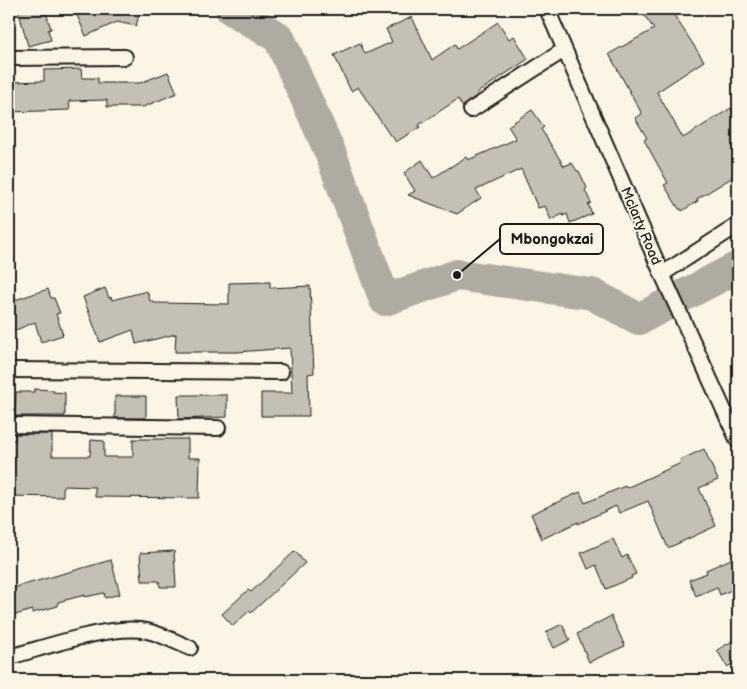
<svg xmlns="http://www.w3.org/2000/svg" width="747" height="689" viewBox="0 0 747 689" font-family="'Balsamiq Sans',sans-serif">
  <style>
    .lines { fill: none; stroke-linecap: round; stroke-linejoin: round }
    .river { stroke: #b0aba1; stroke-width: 32 }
    .building { fill: #c4c0b3; stroke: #1c1c1c }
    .street-casing { stroke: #1c1c1c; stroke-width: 18 }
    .street { stroke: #fcf5e5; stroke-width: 14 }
    .labels { text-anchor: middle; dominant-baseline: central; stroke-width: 4; stroke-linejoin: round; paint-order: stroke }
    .street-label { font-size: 14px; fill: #1c1c1c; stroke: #fcf5e5 }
    .leader { fill: none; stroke: #1c1c1c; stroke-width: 2 }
    .callout-dot { fill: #1c1c1c; stroke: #fcf5e5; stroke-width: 2 }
    .callout { fill: #fcf5e5; stroke: #1c1c1c; stroke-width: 2 }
    .callout-label { font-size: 15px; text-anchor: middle; font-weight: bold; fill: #1c1c1c }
  </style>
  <rect width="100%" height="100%" fill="#fcf5e5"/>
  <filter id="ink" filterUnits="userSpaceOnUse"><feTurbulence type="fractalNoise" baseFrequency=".02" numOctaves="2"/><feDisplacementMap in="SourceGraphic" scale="10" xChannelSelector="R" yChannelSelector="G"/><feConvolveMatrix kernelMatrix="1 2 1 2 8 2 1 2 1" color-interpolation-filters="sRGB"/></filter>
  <g filter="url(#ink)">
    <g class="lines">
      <path class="river" d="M231,9L279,38L330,152L385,300L457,275L592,294L639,319L738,267"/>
    </g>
    <path class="building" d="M18,9H45L51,29L48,30L51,40L28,46Z
      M87,9H145L140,11L136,26L117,22L86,36L76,13Z
      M640,9H670L704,61L657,92L683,138L731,108L738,120V174L697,199L698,201L682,211L681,209H679L664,185L668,183L644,140L647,138L635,118L642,114L609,54L654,29Z
      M412,17L432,60L455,44L457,49L498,22L509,39L514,36L528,59L477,93L478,95L466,103L463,108L458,99L419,125L420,127L396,142L392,136L391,137L358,87L351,91L334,55L360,43L365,54L392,42L386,29Z
      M81,69L82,78H98V83H140L168,72L177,93L143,107H107V100L69,101L70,110L9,112V82L44,81V70Z
      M532,110L544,127L541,129L564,166L572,163L577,171H579L587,188L585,190L591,203L588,204L592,214L570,223L567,214L563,216V214L551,220L545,206L538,208L521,169L476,190L481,198L457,214L408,195L415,191L404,173L422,160L433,178L466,157L468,160L516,139L508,126Z
      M270,282V288L310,286L314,373L308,374L309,416H261V393H292L290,348L237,352H175L176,334L136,344L133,330L100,342L83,297L105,288L109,298L111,297L112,300L147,291L150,301H153L154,303L229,304V283Z
      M48,289L51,298H54L60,313L56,314L63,335L41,342L35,322L9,333V302Z
      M34,389L53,390V392L65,393V416H15L16,392H34Z
      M178,395H227V417L179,419Z
      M115,396H146V418H115Z
      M15,434H52V456H90L91,440L104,441V457H133V439H188V458H200L199,498L95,497V487L63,486V497L9,496V440H15Z
      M704,449L718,480L699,488L716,526L668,548L648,501L619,513L616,506L578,524V522L542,539L531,514L580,492L585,503L625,486L626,488L681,463L680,460Z
      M613,539L622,558L627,555L636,574L631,576L632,578L606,589L596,565L588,569L581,553Z
      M174,551L176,587H160L159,581H142L140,553Z
      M295,551L305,563L251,613L249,611L233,626L222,614L248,590L251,592Z
      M738,556V587L720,595L717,587L696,596L689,580L707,573L706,570Z
      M111,560L120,594L105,598L104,593L85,597V595L58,602V606L32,613V610L9,617V589Z
      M611,616L625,646L589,662L577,634Z
      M562,624L570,640L554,648L546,632Z
      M738,638V661L727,667L717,650Z"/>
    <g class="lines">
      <defs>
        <path id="street" d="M547,9L662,274L738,441
          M9,58L125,57
          M471,110L564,50
          M662,274L738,225
          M9,370L281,372
          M9,425L218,428
          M9,657C44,648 113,623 147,631C161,634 176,642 190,648"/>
      </defs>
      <use href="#street" class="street-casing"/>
      <use href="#street" class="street"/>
    </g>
  </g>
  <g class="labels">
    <g class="street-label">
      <text transform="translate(641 226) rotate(67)">Mclarty Road</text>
    </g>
  </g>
  <path class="leader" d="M457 275L500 239"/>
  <circle class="callout-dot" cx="457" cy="275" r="5"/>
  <rect class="callout" x="500" y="224" width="103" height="30" rx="5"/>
  <g class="callout-label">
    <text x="552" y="244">Mbongokzai</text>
  </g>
  <rect width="747" height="689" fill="none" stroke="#fcf5e5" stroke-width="30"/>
  <rect x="15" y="15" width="717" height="659" fill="none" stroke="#1c1c1c" stroke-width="2" filter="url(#ink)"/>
</svg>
